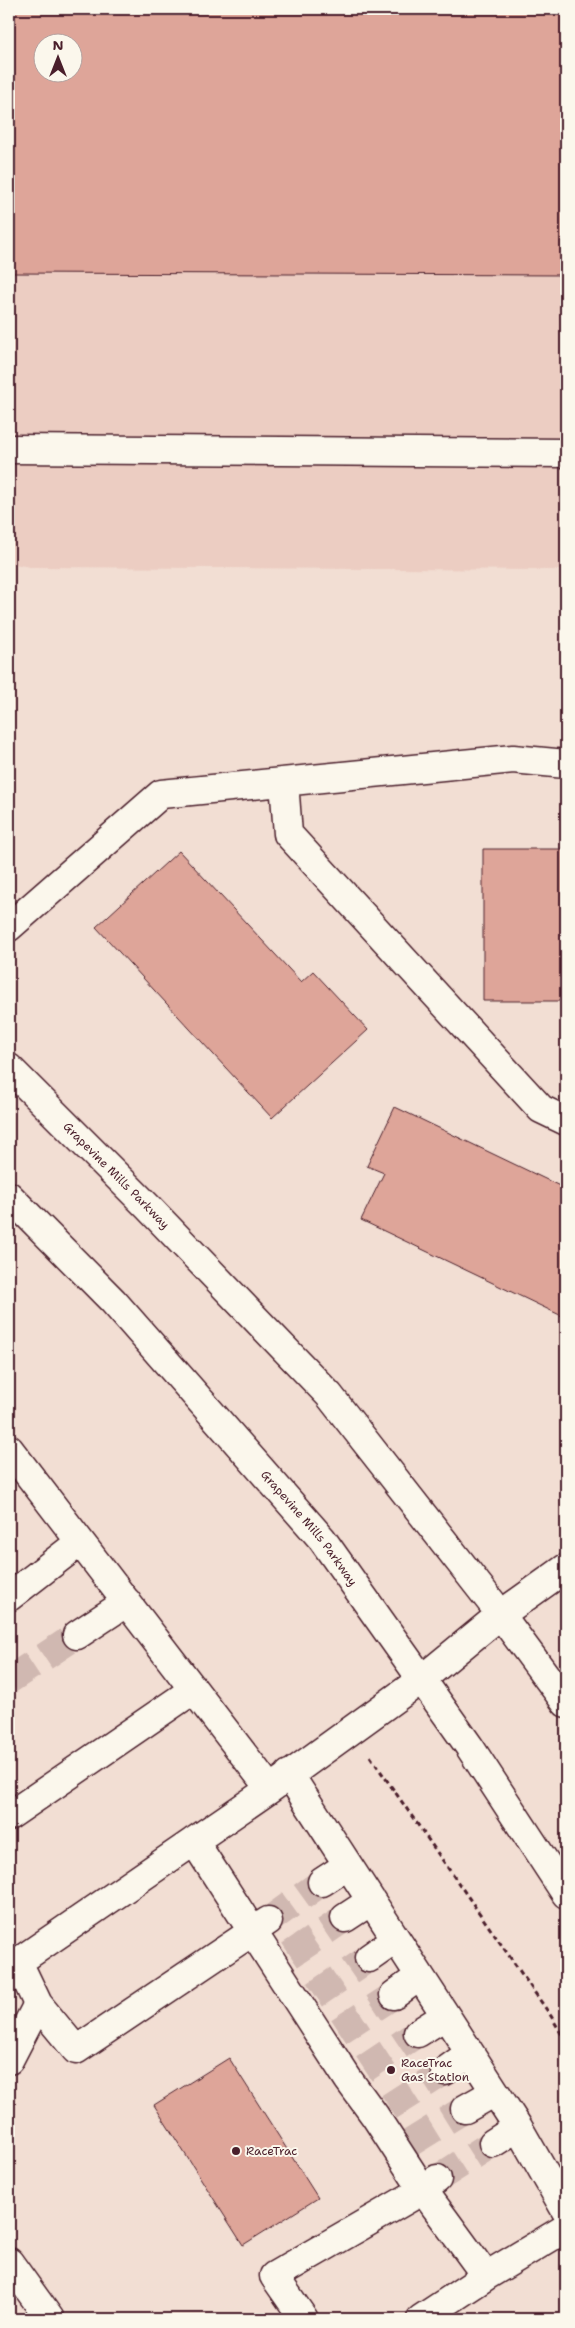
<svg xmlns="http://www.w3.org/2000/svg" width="575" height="2328" viewBox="0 0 575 2328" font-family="'Shantell Sans',sans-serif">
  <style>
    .built { fill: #eccdc2; fill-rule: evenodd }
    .building { fill: #dea599; stroke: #4a1f2b; fill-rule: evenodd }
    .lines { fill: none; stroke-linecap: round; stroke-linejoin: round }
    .minor-tunnel { stroke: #d0b8b1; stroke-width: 28; stroke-dasharray: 28 14; stroke-linecap: butt }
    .minor-casing { stroke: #4a1f2b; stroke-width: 31 }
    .major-casing { stroke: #4a1f2b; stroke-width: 31 }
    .path { stroke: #4a1f2b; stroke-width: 3; stroke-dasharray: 5 4; stroke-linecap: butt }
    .minor { stroke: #fbf7ec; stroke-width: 28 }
    .major { stroke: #fbf7ec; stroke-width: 28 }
    .poi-dot { fill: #4a1f2b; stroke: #fbf7ec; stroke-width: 2 }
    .labels { text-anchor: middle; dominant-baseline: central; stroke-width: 4; stroke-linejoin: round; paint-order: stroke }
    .street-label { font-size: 12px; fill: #4a1f2b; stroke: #fbf7ec }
    .poi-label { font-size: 12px; fill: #4a1f2b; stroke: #fbf7ec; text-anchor: start }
  </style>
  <rect width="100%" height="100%" fill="#f2ded3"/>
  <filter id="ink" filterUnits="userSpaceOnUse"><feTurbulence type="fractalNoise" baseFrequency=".02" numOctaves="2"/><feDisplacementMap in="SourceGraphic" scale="10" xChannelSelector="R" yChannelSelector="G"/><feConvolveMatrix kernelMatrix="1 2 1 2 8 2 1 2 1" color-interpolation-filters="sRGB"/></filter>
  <g filter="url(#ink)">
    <path class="built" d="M9,9H566V570L30,567L9,563ZM42,42H72V72H42Z"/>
    <path class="building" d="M9,9H566V275L9,273ZM42,42H72V72H42Z
      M483,849H566V1001H483Z
      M179,851L301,982L313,971L368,1030L272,1118L96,927Z
      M395,1107L566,1189V1313L564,1317L361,1220L384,1173L367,1166Z
      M229,2058L318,2198L243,2245L154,2105Z"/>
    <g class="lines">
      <path class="minor-tunnel" d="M9,1680L77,1635
        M268,1921L322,1882
        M290,1955L345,1918
        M315,1995L369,1958
        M339,2031L394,1995
        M364,2069L418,2033
        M389,2107L445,2071
        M410,2143L465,2109
        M437,2179L493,2143"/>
      <defs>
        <path id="minor" d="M9,449L566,453
          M284,782L288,834L541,1109L566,1121
          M9,927L161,794L513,759L566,764
          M9,1449L270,1789
          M9,1597L80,1542
          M500,1615L566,1568
          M77,1635L127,1602
          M289,1774L518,2127L566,2211
          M9,1816L193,1690
          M194,1841L348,2079L375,2116L423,2190L486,2276
          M322,1882L348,1865
          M345,1918L371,1901
          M268,1921L76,2050L38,2004L18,1962L270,1789L422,1679
          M369,1958L396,1939
          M394,1995L420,1976
          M418,2033L445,2016
          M9,2060L38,2004
          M445,2071L470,2053
          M465,2109L495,2092
          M493,2143L518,2127
          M9,2262L50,2319
          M304,2319L274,2276L423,2190L437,2179
          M421,2319L486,2276L566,2228"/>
        <g id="major">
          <path id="s1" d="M9,1068L148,1207L329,1395L492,1603L566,1703"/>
          <path id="s2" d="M9,1196L113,1301L322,1539L469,1746L566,1894"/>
          <path d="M422,1679L500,1615"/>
        </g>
      </defs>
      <use href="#minor" class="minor-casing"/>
      <use href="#major" class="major-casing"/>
      <path class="path" d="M370,1756L551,2016L566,2042"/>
      <use href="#minor" class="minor"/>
      <use href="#major" class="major"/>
    </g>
  </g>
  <g class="poi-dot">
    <circle cx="391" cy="2070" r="5"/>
    <circle cx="236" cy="2151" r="5"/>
  </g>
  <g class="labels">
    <g class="street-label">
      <text stroke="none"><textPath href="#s1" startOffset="152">Grapevine Mills Parkway</textPath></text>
      <text stroke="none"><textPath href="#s2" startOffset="448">Grapevine Mills Parkway</textPath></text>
    </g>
    <g class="poi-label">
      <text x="401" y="2063">RaceTrac<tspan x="401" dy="14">Gas Station</tspan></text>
      <text x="246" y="2151">RaceTrac</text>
    </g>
  </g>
  <rect width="575" height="2328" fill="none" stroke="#fbf7ec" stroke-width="30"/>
  <rect x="15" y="15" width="545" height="2298" fill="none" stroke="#4a1f2b" stroke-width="2" filter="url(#ink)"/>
  <g transform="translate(58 58)"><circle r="24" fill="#fbf7ec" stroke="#b4a19f"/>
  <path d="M0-4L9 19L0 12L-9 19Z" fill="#4a1f2b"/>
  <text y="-8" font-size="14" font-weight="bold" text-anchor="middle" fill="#4a1f2b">N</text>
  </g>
</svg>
